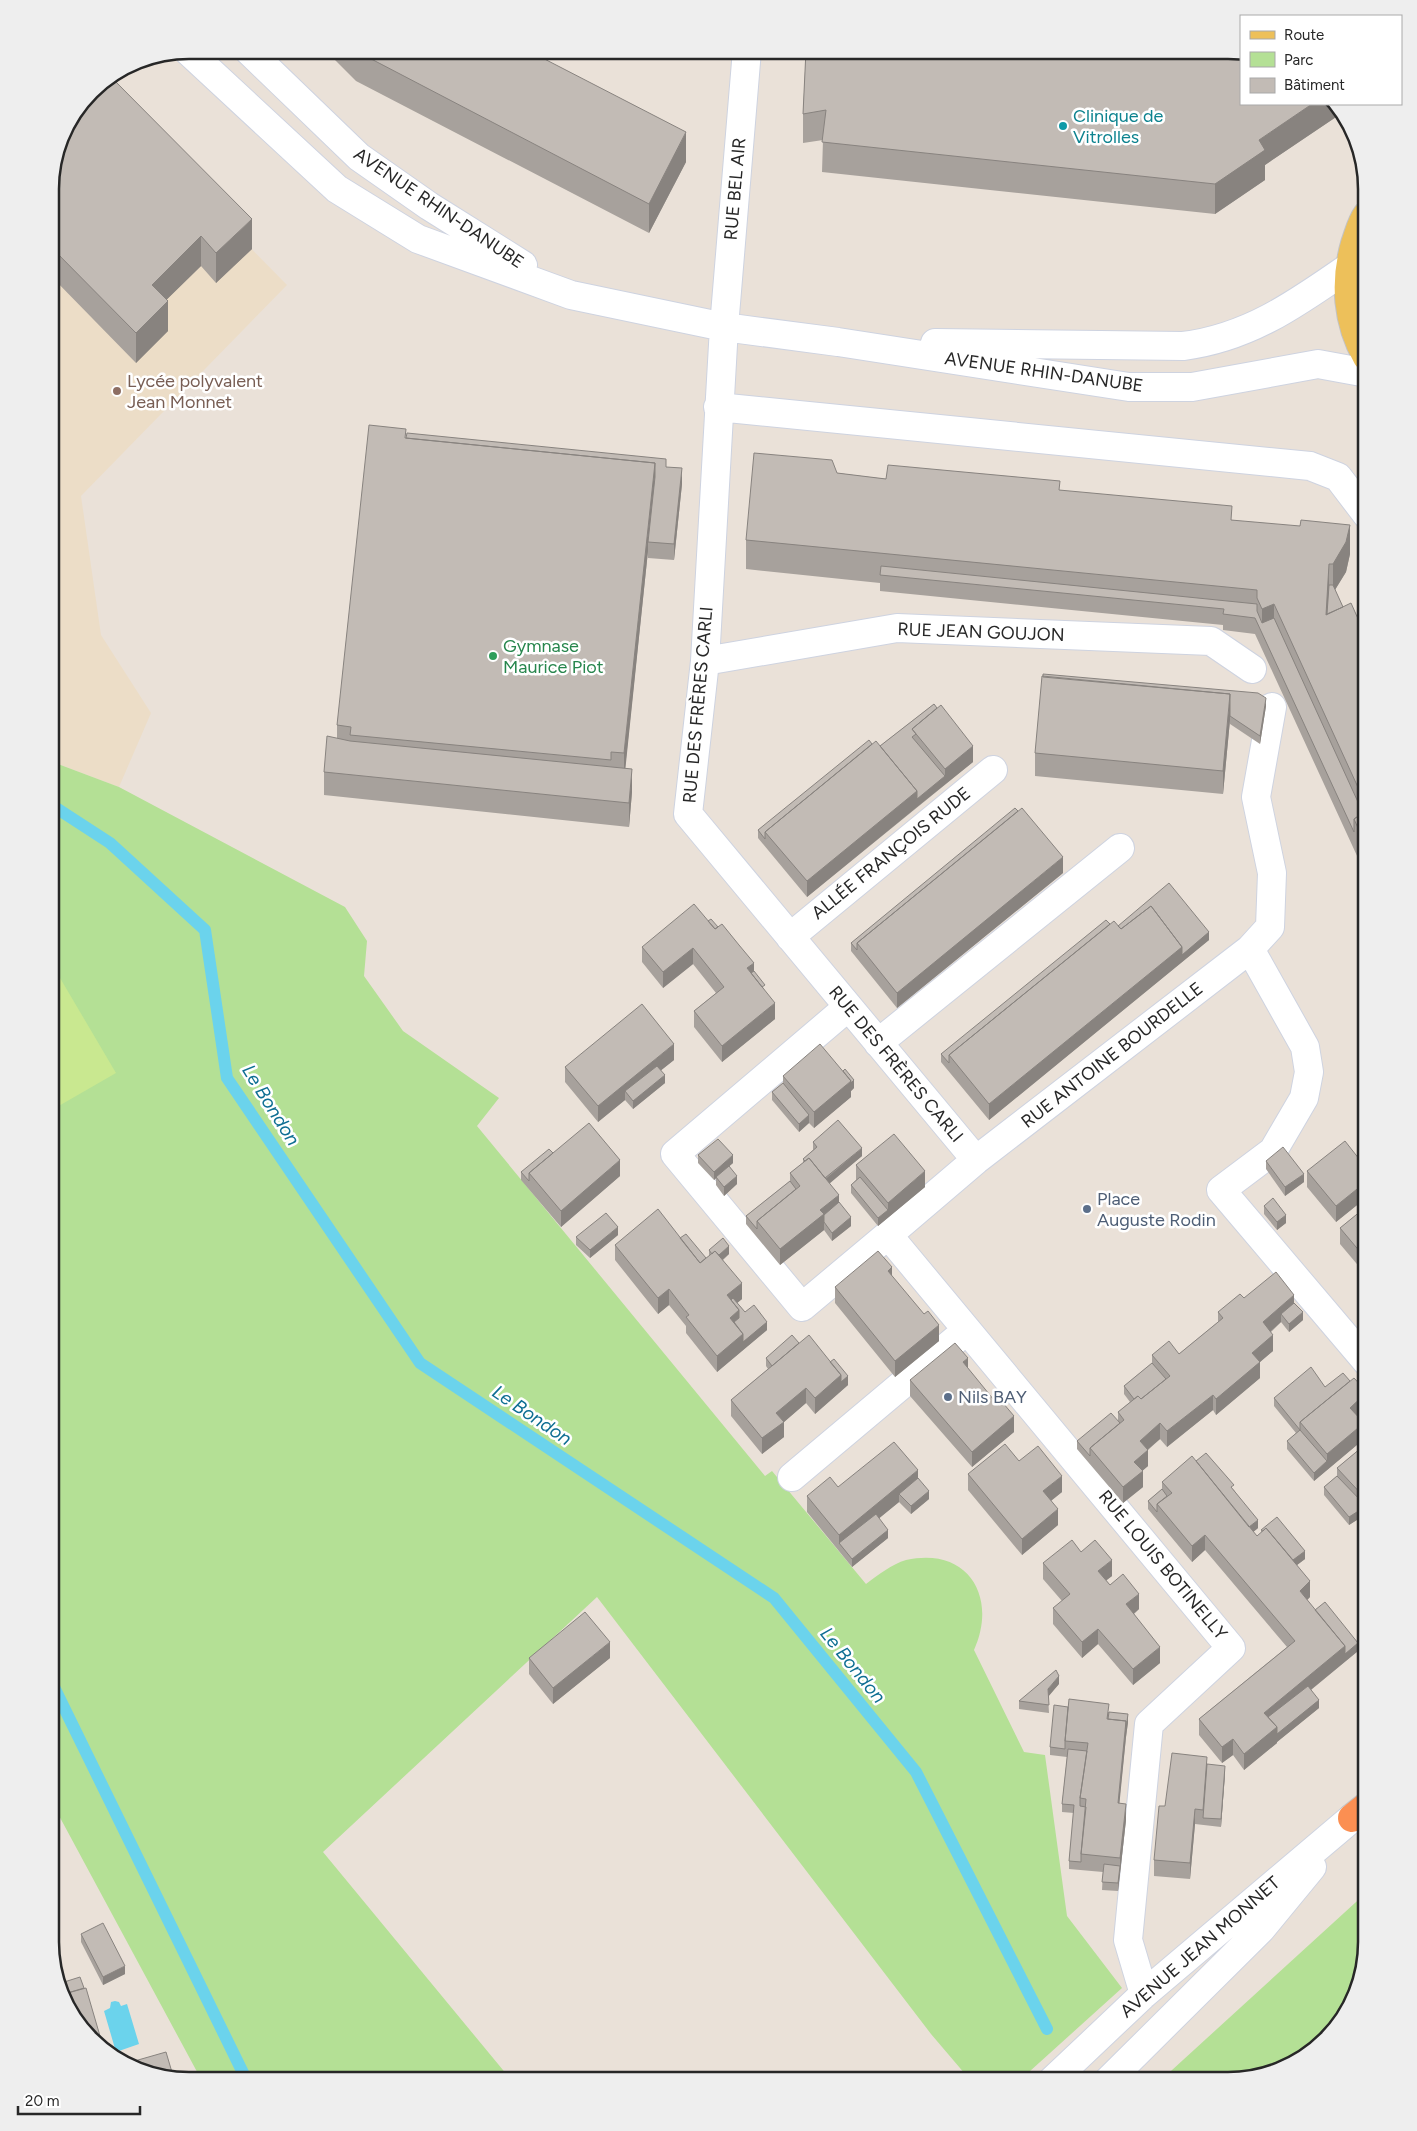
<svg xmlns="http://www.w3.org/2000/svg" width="1417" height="2131" viewBox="0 0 1417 2131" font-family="Figtree,sans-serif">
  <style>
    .education { fill: #ecddc7 }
    .green { fill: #b4e095 }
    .pitch { fill: #c9e890 }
    .water { fill: #6bd3ec }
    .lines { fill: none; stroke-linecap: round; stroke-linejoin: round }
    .stream { stroke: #6bd3ec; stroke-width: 12 }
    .minor-casing { stroke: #ced3e0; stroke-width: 30 }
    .major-casing { stroke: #c3c3c3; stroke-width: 30 }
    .highway-casing { stroke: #c3c3c3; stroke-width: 30 }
    .minor { stroke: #fff; stroke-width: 28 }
    .major { stroke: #edc05a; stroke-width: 28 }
    .highway { stroke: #fb8f52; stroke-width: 28 }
    .wall { fill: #a7a19c }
    .shaded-wall { fill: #88837f }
    .building { fill: #c2bbb5; stroke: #88837f }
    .culture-dot { fill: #0f9aa8; stroke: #fff; stroke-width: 2 }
    .education-dot { fill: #8d6e63; stroke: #fff; stroke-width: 2 }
    .leisure-dot { fill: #2e9e5b; stroke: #fff; stroke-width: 2 }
    .service-dot { fill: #5c6f8a; stroke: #fff; stroke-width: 2 }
    .labels { text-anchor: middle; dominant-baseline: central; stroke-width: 5; stroke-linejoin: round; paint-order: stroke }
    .culture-label { font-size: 18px; fill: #0d838f; stroke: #fff; text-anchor: start }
    .street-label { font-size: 18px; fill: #272727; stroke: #fff }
    .education-label { font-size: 18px; fill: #785e54; stroke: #fff; text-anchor: start }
    .leisure-label { font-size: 18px; fill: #27864d; stroke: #fff; text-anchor: start }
    .service-label { font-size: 18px; fill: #4e5e75; stroke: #fff; text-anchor: start }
    .water-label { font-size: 19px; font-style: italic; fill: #0f6f93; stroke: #fff }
    .rim { fill: none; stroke: #272727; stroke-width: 2.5 }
  </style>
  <rect width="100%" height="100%" fill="#eae1d8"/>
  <path class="education" d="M94,89L287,285L81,496L101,635L151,713L119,787L50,761V180L61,135Z"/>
  <path class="green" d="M50,761L119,787L345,907L367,941L364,976L403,1031L499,1098L477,1126L765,1476L772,1471L866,1584C878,1575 892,1564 906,1560C968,1546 998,1597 974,1650L1024,1752L1045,1755L1067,1916L1122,1988L1019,2081H971L931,2034L597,1597L323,1852L512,2081H202L50,1799Z
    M1367,1892V1943L1348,2012L1297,2063L1228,2081H1160Z"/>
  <path class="pitch" d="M50,961L116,1073L50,1111Z"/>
  <path class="water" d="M115,2001L119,2002L121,2006L127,2004L139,2044L116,2052L104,2011L110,2008L111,2002Z"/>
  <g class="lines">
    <path class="stream" d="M50,804L110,843L205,930L227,1078L420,1363L774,1598L916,1772L1047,2029
      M50,1679L247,2081"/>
    <defs>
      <path id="minor" d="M187,50L337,189L418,239L571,295L724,327L838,342L1129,387H1192L1318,364L1367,373
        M248,50L359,157L429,206L523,265
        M747,50L724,327L705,661L688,814L976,1160
        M935,343L1183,346C1248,338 1296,304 1349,267
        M718,407L1310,466L1338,477L1367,515
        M705,661L897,628L1211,641L1252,669
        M790,937L993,770
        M1250,949L1270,927L1272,873L1256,797L1272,707
        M848,1007L675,1154L802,1307L888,1235
        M878,1043L1120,848
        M792,1477L967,1330
        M1144,1994L1128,1940L1149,1724L1231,1648L888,1235L976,1160L1250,949L1305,1047L1309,1072L1304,1098L1273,1151L1221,1190L1367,1362
        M1052,2081L1144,1994L1352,1818
        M1108,2081L1261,1929L1312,1867"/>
      <path id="major" d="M1367,357C1347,322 1344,282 1355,244C1359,233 1361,223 1367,215"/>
      <path id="highway" d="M1352,1818L1367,1806"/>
    </defs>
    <use href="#minor" class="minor-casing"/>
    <use href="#major" class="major-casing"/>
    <use href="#highway" class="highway-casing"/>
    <use href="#minor" class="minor"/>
    <use href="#major" class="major"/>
    <use href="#highway" class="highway"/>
  </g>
  <path class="wall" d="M325,50H527L686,162L649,233L356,81Z
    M806,50L1333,104L1342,113L1265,165V180L1215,214L822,172L823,140L803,143V114Z
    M50,180L252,249L216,283L201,266L166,300L168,331L136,363L50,275Z
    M406,438L666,467L682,484L674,560L648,558V551L625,768L632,792L629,827L324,795V772L337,739V725Z
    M837,473L886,479L1060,490L1232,520L1350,554L1346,572L1335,590L1343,607L1367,639V851L1358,858L1255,634L1223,630V625L880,591V583L746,569V540Z
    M934,704L973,762L807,897L758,838V830L872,744L880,746Z
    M1266,706L1260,744L1230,724V720L1223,794L1035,776V753Z
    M1063,873L897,1008L851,951V943Z
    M708,921L754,971L765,991L775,1019L722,1062L694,1027V1011L716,993L693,964L663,988L642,962V947Z
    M1110,924L1209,940L989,1120L941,1062V1054Z
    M674,1060L661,1070L665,1083L633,1109L625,1100L598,1122L565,1082V1067Z
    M783,1076L854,1088L851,1091V1097L814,1128L809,1123L799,1132L772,1100V1092L783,1083Z
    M813,1142L862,1156L829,1183L851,1226L832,1241L824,1230L780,1265L746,1224V1216L790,1181V1173L803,1163V1159L813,1150Z
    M553,1153L620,1176L561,1227L521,1180V1172Z
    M698,1155L733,1163L729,1166L737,1184L724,1196L716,1185V1178L714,1180L698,1163Z
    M1266,1161L1304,1182L1285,1196L1266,1169Z
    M856,1165L925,1187L878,1226L851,1193V1185L856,1180Z
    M1367,1169V1197L1336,1222L1307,1187V1171Z
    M1264,1206L1286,1223L1277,1230L1264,1214Z
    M1367,1206V1276L1340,1244V1228Z
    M618,1235L590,1258L576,1245V1237Z
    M680,1238L706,1258L709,1256V1250L729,1254L723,1260L742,1299L737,1303L745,1312L767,1330L717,1372L686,1333V1326L669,1305L658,1314L615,1260V1245Z
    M892,1277L939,1341L895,1377L835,1303V1287Z
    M1244,1298L1294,1303L1303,1320L1289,1332L1281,1322L1271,1332L1273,1351L1260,1362V1378L1216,1415L1213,1410L1167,1447L1160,1439L1148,1450V1466L1142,1471L1143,1487L1123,1503L1077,1449V1441L1118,1420V1412L1130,1402L1124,1394V1386L1152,1363V1355L1179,1354L1218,1322V1312Z
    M798,1343L848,1385L815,1414L806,1403L784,1422V1437L762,1454L731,1416V1400L768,1369L766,1366V1358Z
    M968,1368L1014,1432L972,1467L910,1396V1380Z
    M1325,1387L1367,1408L1358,1416L1364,1439L1314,1481L1287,1449V1441L1296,1433L1274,1406V1398Z
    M1367,1443V1527L1360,1518L1349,1525L1324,1495V1487L1337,1476V1468Z
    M1019,1461L1062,1492L1051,1501L1058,1525L1022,1555L968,1490V1474Z
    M1196,1461L1234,1490L1258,1528L1253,1532L1257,1536L1261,1533V1530L1305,1559L1297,1565L1310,1597L1307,1600L1315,1610L1358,1651L1311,1690L1319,1708L1277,1742V1743L1244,1770L1233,1755L1222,1763L1199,1735V1719L1287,1647L1205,1550L1192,1562L1148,1509V1501L1162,1489V1482Z
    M918,1478L929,1499L911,1514L899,1502L879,1518L888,1538L852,1567L807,1512V1496L838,1487Z
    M1081,1552L1112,1576L1106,1580L1110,1585L1139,1609L1134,1614L1160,1663L1133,1685L1098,1644L1082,1658L1053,1624V1608L1062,1601L1043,1579V1563Z
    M529,1658H610L553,1704L529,1674Z
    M1059,1684L1048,1696L1049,1713L1019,1709V1701Z
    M1068,1707L1109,1712L1128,1722L1126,1737L1119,1803L1126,1820L1118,1891L1102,1890L1103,1872L1069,1869V1861L1074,1813L1062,1812V1804L1067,1757L1050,1755V1747Z
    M1207,1764L1225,1774L1221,1827L1195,1824L1190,1879L1154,1876V1860Z
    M81,1934L125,1974L103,1985L81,1942Z"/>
  <path class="shaded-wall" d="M1312,104H1333L1342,113L1265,165V180L1215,214V184L1259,140Z
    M686,132V162L649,233V204Z
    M252,219V249L216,283V253Z
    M201,236V266L152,314V285Z
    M168,301V331L136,363V333Z
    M655,463V493L648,542V551L624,782V753Z
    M682,468V484L674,560V544Z
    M1350,525V554L1346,572L1333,593V564Z
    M1329,564V593L1326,636V615Z
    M1274,604V634L1262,633V609Z
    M1230,694V720L1223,794V771Z
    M1266,698V706L1260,744V736Z
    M973,746V762L917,807V799L945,776V769Z
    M632,769V792L629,827V803Z
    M917,791V807L807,897V881Z
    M1367,821V851L1358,858V828Z
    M1063,857V873L897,1008V993Z
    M1209,932V940L989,1120V1104L1182,947Z
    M693,948V964L663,988V972Z
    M754,963V979L747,968Z
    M775,1003V1019L722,1062V1046Z
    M674,1044V1060L629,1096L625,1091V1100L598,1122V1106Z
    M665,1075V1083L633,1109V1101Z
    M854,1080V1088L851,1091V1097L814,1128V1112L851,1081Z
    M809,1115V1123L799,1132V1124Z
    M862,1148V1156L822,1190V1182Z
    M733,1155V1163L714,1180V1172Z
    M620,1160V1176L561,1227V1211Z
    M925,1171V1187L878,1226V1218L888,1210V1203Z
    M1304,1174V1182L1285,1196V1187Z
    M737,1176V1184L724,1196V1187Z
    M1367,1181V1197L1336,1222V1206Z
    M839,1195V1210L824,1222V1230L780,1265V1249L820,1210Z
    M1286,1215V1223L1277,1230V1222Z
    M851,1217V1226L832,1241V1233Z
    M618,1227V1235L590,1258V1250Z
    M729,1246V1254L715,1266V1258Z
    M892,1267V1283L888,1271Z
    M742,1283V1299L731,1308L727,1295Z
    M669,1289V1305L658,1314V1298Z
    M1294,1295V1311L1281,1314V1322L1263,1338V1322Z
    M739,1310V1326L734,1330L730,1318Z
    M1303,1312V1320L1289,1332V1324Z
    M767,1322V1330L717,1372V1356L743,1334Z
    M939,1325V1341L895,1377V1361Z
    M1273,1335V1351L1260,1362V1378L1216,1415V1399L1252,1353Z
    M968,1358V1374L963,1362Z
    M841,1375L848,1376V1385L815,1414V1398Z
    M806,1388V1403L784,1422V1437L762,1454V1438L776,1413Z
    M1367,1392V1408L1350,1423V1408Z
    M1213,1395V1410L1167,1447V1431Z
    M1014,1416V1432L972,1467V1452Z
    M1160,1423V1439L1140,1456V1441Z
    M1364,1423V1439L1314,1481V1473L1327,1461V1454Z
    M1148,1450V1466L1134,1478L1143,1471V1487L1123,1503V1487L1134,1462Z
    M918,1470V1486L899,1494V1502L843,1548L839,1543V1535Z
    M1062,1476V1492L1043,1507V1491Z
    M929,1491V1499L911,1514V1506Z
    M1367,1496V1512L1365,1513V1498Z
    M1058,1509V1525L1022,1555V1539Z
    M1360,1510V1518L1349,1525V1517Z
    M1258,1520V1528L1245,1539V1530Z
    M888,1530V1538L852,1567V1559Z
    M1205,1535V1550L1192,1562V1546Z
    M1305,1551V1559L1289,1571V1563Z
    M1112,1560V1576L1098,1587V1571Z
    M1310,1581V1597L1300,1607V1591Z
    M1139,1594V1609L1126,1620V1604Z
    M1098,1629V1644L1082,1658V1642Z
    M610,1642V1658L553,1704V1688Z
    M1358,1643V1651L1268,1725L1264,1713L1345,1646Z
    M1160,1647V1663L1133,1685V1669Z
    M1059,1676V1684L1048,1697V1689Z
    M1319,1700V1708L1277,1742V1743L1244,1770V1754L1277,1727Z
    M1128,1714V1722L1126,1737L1118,1818V1803L1126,1721Z
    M1233,1739V1755L1222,1763V1747Z
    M1225,1766V1774L1221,1827V1819Z
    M1126,1804V1820L1120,1874V1858Z
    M1195,1809V1824L1190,1879V1863Z
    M1120,1866V1874L1118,1891V1883Z
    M125,1966V1974L103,1985V1977Z
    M100,2036V2043L95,2038Z"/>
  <path class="building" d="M354,50H527L686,132L649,204Z
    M806,50H938L1022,58L1033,50H1237L1241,51V104H1312L1259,140L1265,150L1215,184L822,142L826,110L803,114Z
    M111,77L252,219L216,253L201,236L152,285L168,301L136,333L50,246V180L61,135L91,90Z
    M369,425L406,429L405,438L655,463L624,753L611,752V760L350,735L351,727L337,725Z
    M407,433L666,459V467L682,468L674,544L648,542L655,477V463L406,438Z
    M754,453L832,460L837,473L886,479L888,465L1060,481L1059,490L1232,506L1231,520L1300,526L1301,520L1350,525L1346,542L1333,564H1329L1326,615L1351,603L1367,639V807L1274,604L1262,609L1257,598V590L746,540Z
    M881,566L1257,604V611L1262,623L1274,618L1363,813L1354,819V832L1255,618L1223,614L1224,609L880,575Z
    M1329,585H1333L1343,607L1327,614Z
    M1043,674L1258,693L1266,698L1260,736L1230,716V694L1043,677Z
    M1042,676L1230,694L1223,771L1035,753Z
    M934,704L937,708L912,729L916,734L912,737L945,776L917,799V791L880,746Z
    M941,705L973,746L945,769L912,729Z
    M327,736L350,741L632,769L629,803L324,772Z
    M869,740L872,744L765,832V839L758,830Z
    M876,741L917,791L807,881L765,832Z
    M1015,808L1018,811L857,943V950L851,943Z
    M1022,808L1063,857L897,993L857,943Z
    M1367,810V821L1358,828L1354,819Z
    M1169,883L1209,932L1182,955V947L1151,906L1121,929L1118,926Z
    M694,904L715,929L722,924L739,945L754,963L747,968L775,1003L722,1046L694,1011L724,987L709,968L693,948L663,972L642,947Z
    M1151,906L1182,947L989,1104L949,1055L1114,921L1121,929Z
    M711,919L718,927L715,929L708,921Z
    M1106,920L1110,924L949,1055V1063L941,1054Z
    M754,971L765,985L762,987L751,973Z
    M642,1004L674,1044L598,1106L565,1067Z
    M820,1044L851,1081L814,1112L783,1076Z
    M657,1066L665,1075L633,1101L625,1091Z
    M845,1069L854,1080L851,1083V1081L843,1071Z
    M783,1083L809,1115L799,1124L772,1092Z
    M838,1120L862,1148L825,1178L809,1158L805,1161L803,1159L817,1147L813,1142Z
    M589,1123L620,1160L561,1211L529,1173Z
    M894,1134L925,1171L888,1203L856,1165Z
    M718,1139L733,1155L714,1172L698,1155Z
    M1345,1141L1367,1169V1181L1336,1206L1307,1171Z
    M1283,1147L1304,1174L1285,1187L1266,1161Z
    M549,1149L553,1153L529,1173V1181L521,1172Z
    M809,1158L839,1195L820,1210L824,1214L780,1249L757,1221L800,1186L790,1173Z
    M729,1166L737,1176L724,1187L716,1177Z
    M860,1177L888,1210L878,1218L851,1185Z
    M790,1181L796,1189L757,1221V1229L746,1216Z
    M1273,1198L1286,1215L1277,1222L1264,1206Z
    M839,1202L851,1217L832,1233L824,1222V1215Z
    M1367,1206V1260L1340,1228Z
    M658,1209L700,1263L715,1251L742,1283L727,1295L739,1310L730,1318L743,1334L717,1356L686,1317L689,1315L669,1289L658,1298L615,1245Z
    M606,1213L618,1227L590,1250L576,1237Z
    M686,1234L706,1258L700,1263L680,1238Z
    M723,1238L729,1246L719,1255L715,1251L712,1254L709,1250Z
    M878,1251L892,1267L888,1271L924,1314L928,1311L939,1325L895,1361L835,1287Z
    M1276,1272L1294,1295L1263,1322L1273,1335L1252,1353L1260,1362L1216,1399L1213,1395L1167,1431L1160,1423L1140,1441L1148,1450L1134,1462L1143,1471L1123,1487L1090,1448L1124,1420L1118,1412L1138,1396L1141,1399L1170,1376L1152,1355L1169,1341L1179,1354L1223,1318L1218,1312L1240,1294L1244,1298Z
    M733,1298L745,1312L754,1305L767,1322L743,1342V1334L734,1322L739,1318V1310L731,1300Z
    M1294,1303L1303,1312L1289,1324L1281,1314Z
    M792,1335L799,1343L772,1366L766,1358Z
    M809,1335L841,1375L815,1398L806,1388L776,1413L784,1422L762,1438L731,1400Z
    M955,1343L968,1358L963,1362L998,1405L1003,1403L1014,1416L972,1452L910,1380Z
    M834,1359L848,1376L841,1382V1375L830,1362Z
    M1152,1363L1166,1379L1141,1399L1138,1396L1134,1399L1124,1386Z
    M1311,1367L1325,1387L1343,1373L1350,1381L1300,1422V1430L1327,1461L1314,1473L1287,1441L1300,1430L1274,1398Z
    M1354,1378L1367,1392L1350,1408L1364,1423L1327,1454L1300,1422Z
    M1111,1413L1120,1423L1090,1448V1456L1077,1441Z
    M894,1442L918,1470L839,1535L807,1496L830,1477L838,1487Z
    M1367,1443V1496L1365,1498L1337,1468Z
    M1005,1444L1019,1461L1038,1446L1062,1476L1043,1491L1058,1509L1022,1539L968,1474Z
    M1206,1453L1234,1485L1231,1487L1258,1520L1249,1527L1196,1461Z
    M1192,1456L1257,1536L1266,1528L1310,1581L1300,1591L1345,1646L1264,1713L1277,1727L1244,1754L1233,1739L1222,1747L1199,1719L1295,1641L1205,1535L1192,1546L1157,1504L1172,1493L1162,1482Z
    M1337,1476L1365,1505L1367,1504V1519L1360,1510L1349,1517L1324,1487Z
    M918,1478L929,1491L911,1506L899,1494Z
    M1162,1489L1167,1496L1157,1504V1512L1148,1501Z
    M876,1514L888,1530L852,1559L839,1543Z
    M1277,1517L1305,1551L1293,1560L1266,1528L1263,1531L1261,1530Z
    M1072,1540L1081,1552L1095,1540L1112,1560L1098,1571L1110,1585L1123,1574L1139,1594L1126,1604L1160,1647L1133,1669L1098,1629L1082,1642L1053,1608L1070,1594L1043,1563Z
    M1325,1602L1358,1643L1345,1654V1646L1315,1610Z
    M585,1612L610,1642L553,1688L529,1658Z
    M1056,1670L1059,1676L1048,1689L1049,1705L1019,1701Z
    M1308,1686L1319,1700L1277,1734V1727L1268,1717Z
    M1069,1699L1109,1704L1107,1719L1126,1721L1118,1803L1126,1804L1120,1858L1081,1854L1086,1799L1080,1798L1088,1743L1065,1741Z
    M1054,1705L1068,1707L1065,1741V1749L1050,1747Z
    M1109,1712L1128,1714L1126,1729V1721L1108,1719Z
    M1068,1749L1087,1751L1080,1798V1806L1086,1807L1081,1854V1862L1069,1861L1074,1805L1062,1804Z
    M1172,1753L1207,1757L1203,1810L1195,1809L1190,1863L1154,1860L1159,1806H1165Z
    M1207,1764L1225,1766L1221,1819L1203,1818Z
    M1104,1864L1120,1866L1118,1883L1102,1882Z
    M103,1923L125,1966L103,1977L81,1934Z
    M80,1977L84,1988L64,1994L61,1983Z
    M86,1988L100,2036L95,2038L68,2011L64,1994Z
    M166,2052L174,2079L132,2066L131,2062Z"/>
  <circle class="culture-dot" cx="1063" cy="126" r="5"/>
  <circle class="education-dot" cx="117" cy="391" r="5"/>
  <circle class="leisure-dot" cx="493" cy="656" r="5"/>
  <g class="service-dot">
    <circle cx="1087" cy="1209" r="5"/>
    <circle cx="948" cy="1397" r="5"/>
  </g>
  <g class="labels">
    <g class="culture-label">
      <text x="1073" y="116">Clinique de<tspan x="1073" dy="21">Vitrolles</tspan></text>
    </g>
    <g class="street-label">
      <text transform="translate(735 189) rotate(-85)">RUE BEL AIR</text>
      <text transform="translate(439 208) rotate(34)">AVENUE RHIN-DANUBE</text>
      <text transform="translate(1044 372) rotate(8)">AVENUE RHIN-DANUBE</text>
      <text transform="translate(981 632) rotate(2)">RUE JEAN GOUJON</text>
      <text transform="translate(698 705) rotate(-85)">RUE DES FRÈRES CARLI</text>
      <text transform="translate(891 853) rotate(-39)">ALLÉE FRANÇOIS RUDE</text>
      <text transform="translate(1112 1055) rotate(-38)">RUE ANTOINE BOURDELLE</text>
      <text transform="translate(896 1064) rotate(50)">RUE DES FRÈRES CARLI</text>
      <text transform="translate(1163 1565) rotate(50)">RUE LOUIS BOTINELLY</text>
      <text transform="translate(1200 1947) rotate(-41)">AVENUE JEAN MONNET</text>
    </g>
    <g class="education-label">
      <text x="127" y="381">Lycée polyvalent<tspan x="127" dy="21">Jean Monnet</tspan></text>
    </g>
    <g class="leisure-label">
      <text x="503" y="646">Gymnase<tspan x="503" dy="21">Maurice Piot</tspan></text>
    </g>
    <g class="service-label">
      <text x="1097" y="1199">Place<tspan x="1097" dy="21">Auguste Rodin</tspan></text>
      <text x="958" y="1397">Nils BAY</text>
    </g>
    <g class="water-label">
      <text transform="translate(271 1105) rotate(58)">Le Bondon</text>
      <text transform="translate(532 1415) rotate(34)">Le Bondon</text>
      <text transform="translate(853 1665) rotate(51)">Le Bondon</text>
    </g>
  </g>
  <path d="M0 0H1417V2131H0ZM189 59H1228A130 130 0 0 1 1358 189V1942A130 130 0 0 1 1228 2072H189A130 130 0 0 1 59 1942V189A130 130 0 0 1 189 59Z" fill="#eee" fill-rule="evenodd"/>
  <path class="rim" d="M189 59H1228A130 130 0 0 1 1358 189V1942A130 130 0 0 1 1228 2072H189A130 130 0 0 1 59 1942V189A130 130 0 0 1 189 59Z"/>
  <rect x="1240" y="15" width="162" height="90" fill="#ffffff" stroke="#a9a9a9"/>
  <rect x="1250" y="31" width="25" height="8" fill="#edc05a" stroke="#a9a9a9"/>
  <text x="1284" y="40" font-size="15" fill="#272727">Route</text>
  <rect x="1250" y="52" width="25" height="15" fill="#b4e095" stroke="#a9a9a9"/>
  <text x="1284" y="65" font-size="15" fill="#272727">Parc</text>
  <rect x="1250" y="78" width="25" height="15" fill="#c2bbb5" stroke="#a9a9a9"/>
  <text x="1284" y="90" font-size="15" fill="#272727">Bâtiment</text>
  <path d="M18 2106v8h122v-8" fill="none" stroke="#272727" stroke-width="2.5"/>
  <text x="25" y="2106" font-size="15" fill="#272727" stroke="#ffffff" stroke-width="4" paint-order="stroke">20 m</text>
</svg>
